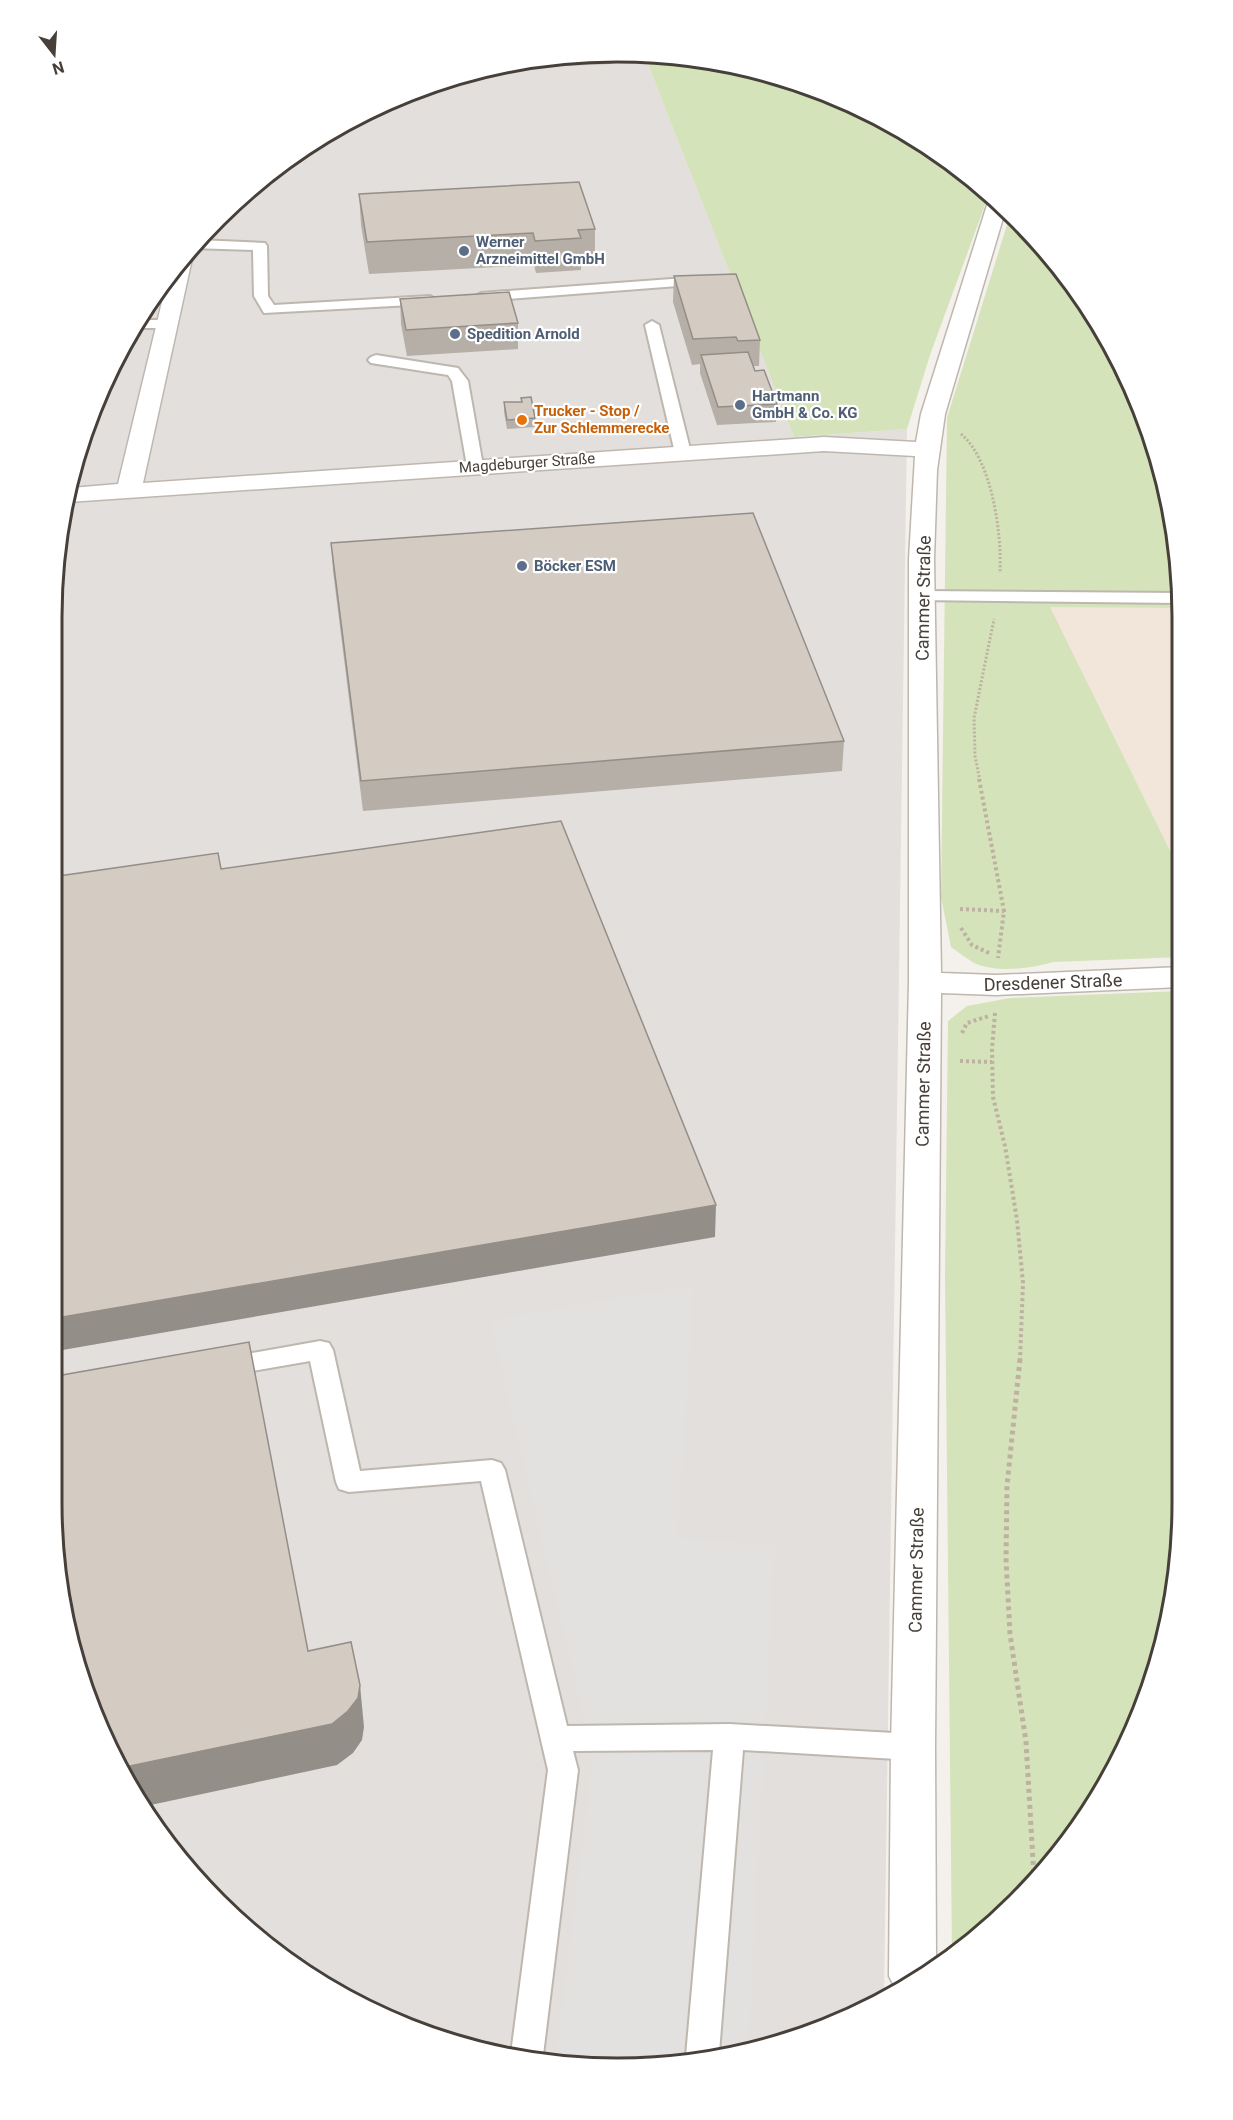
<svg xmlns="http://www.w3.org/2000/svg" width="1233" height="2120" viewBox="0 0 1233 2120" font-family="Roboto,sans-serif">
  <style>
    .commercial { fill: #f2e5d9 }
    .industrial { fill: #e3dfdc }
    .green { fill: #d4e3b9 }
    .parking { fill: #e3e1df }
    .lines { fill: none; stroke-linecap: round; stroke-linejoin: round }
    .service-casing { stroke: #beb7af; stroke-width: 4 }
    .minor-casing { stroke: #beb7af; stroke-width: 3 }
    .path-far2 { stroke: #beb1a2; stroke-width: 3; stroke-dasharray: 2 2; stroke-linecap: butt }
    .path-far1 { stroke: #beb1a2; stroke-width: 4; stroke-dasharray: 3 3; stroke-linecap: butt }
    .path { stroke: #beb1a2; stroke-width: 5; stroke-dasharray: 4 4; stroke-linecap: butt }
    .service { fill: #fff; fill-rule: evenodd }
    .minor { fill: #fff; fill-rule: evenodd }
    .wall { fill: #b6afa7 }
    .shaded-wall { fill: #948e88 }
    .building { fill: #d4cbc2; stroke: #948e88; stroke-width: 1.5 }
    .service-dot { fill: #5c6f8a; stroke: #fff; stroke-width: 2 }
    .food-dot { fill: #e8710a; stroke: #fff; stroke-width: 2 }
    .labels { text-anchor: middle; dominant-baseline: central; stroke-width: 4.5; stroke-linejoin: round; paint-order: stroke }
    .far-service-label { font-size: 15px; font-weight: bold; fill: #4e5e75; stroke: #fff; text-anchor: start }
    .far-food-label { font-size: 15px; font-weight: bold; fill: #c56008; stroke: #fff; text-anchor: start }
    .far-street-label { font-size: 15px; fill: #47403a; stroke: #fff }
    .street-label { font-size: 18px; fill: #47403a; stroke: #fff }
    .rim { fill: none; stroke: #47403a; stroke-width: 3 }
  </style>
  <rect width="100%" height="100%" fill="#f4f0eb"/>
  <path class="commercial" d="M1049,606L1181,608V873Z"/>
  <path class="industrial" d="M616,51L644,54L794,437L907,429L884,1994L833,2026L653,2068L470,2050L302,1973L168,1847L81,1685L51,1503L52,579L81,434L146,303L216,217L302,146L400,94L506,62Z"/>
  <path class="green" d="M644,54L726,62L833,94L930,146L989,194L930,355L907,429L794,437Z
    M1011,212L1106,333L1152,435L1181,579V608L1050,607L1181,873V957L1053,962C1031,969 996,973 974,963C966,958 958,952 951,947L941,897L947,418Z
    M1181,991V1541L1152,1686L1087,1817L989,1929L952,1952L945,1276L948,1021L967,1006L1010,998Z"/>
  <path class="parking" d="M694,1285L677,1538L775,1545L748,2046L653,2068L556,2058L593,1757L490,1320Z"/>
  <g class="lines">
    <defs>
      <path id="service" d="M614,51L617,58L611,62L512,66L506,62L604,55L603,52Z
        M198,240L265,243L267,246L268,296L274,305L430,296L437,300L430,304L264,313L254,296L253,250L191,248Z
        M699,277L706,281L704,284L481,301L474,297L481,293Z
        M138,320H166L173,324L166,328H134Z
        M652,321L659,325L691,453L683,458L675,453L645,325Z
        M376,355L458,368L468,381L483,466L481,469H469L467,466L452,381L448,375L371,363L368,360L371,357Z
        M922,591L1181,593V603L916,600L913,596L916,592Z
        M320,1341L329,1343L333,1350L360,1471L492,1460L501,1463L505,1470L567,1726L729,1724L913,1734L923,1738L928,1747L923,1756L913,1760L743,1750L719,2053L687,2060L686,2056L713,1750L573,1751L578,1770L543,2055V2057L511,2054L548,1770L481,1481L349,1492L339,1489L336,1482L310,1361L224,1376L215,1374L211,1367L215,1360L224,1358Z"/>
      <path id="minor" d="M993,197L1006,208L945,414L937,470L934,559L941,973L996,975L1181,967V987L996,995L941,993L935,1747L936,1962L895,1988L889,1976L891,1747L909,982V559L915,456L824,451L68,502L71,488L118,484L168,277L186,254L192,259L143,483L824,437L916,442L921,414L988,202Z"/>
    </defs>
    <use href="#service" class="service-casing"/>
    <use href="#minor" class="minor-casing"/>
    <path class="path-far2" d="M961,434C992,460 1002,534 1000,573
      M980,781L975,756L974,718L994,619"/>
    <path class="path-far1" d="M979,779L1004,911L998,958
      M960,909L1004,911
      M961,928L972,945L989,953
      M995,1013L992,1049L993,1097L1005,1146L1017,1220L1023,1283L1020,1361
      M962,1033L967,1023L989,1016
      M960,1061L992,1062"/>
    <path class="path" d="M1020,1359L1007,1486L1006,1559L1010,1634L1026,1742L1034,1877"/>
    <use href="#service" class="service"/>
    <use href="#minor" class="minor"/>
  </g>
  <path class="wall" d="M359,194L595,229V261L581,262V270L536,273L534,265L369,274L361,225Z
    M674,276L760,340L759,366H753L755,371L777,404L776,422L717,425L700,373V364L692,365L673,302Z
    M400,299L518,323V349L407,356L401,324Z
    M521,398L535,418V427L507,429L504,412V402H521Z
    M331,543L844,741L842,771L363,811L333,571Z"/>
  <path class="shaded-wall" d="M123,350L119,365L118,360Z
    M716,1205L715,1237L51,1352V1319Z
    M360,1685L364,1727L362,1740L353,1753L337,1765L146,1806L125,1767Z"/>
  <path class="building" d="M579,182L595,229L578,230L581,238L535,241L533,233L367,242L359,194Z
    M736,274L760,340L738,341L736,337L693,339L674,276Z
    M509,292L518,323L406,330L400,299Z
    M748,352L755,371L764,370L777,404L718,407L701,355Z
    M531,397L535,418L507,420L504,402H522L521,398Z
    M753,513L844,741L361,781L331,543Z
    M561,821L716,1205L51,1319L52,877L218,853L221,869Z
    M249,1342L308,1651L351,1642L360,1685L358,1698L348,1711L332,1724L125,1767L81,1685L51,1503V1377Z"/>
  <g class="service-dot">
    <circle cx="464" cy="251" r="6"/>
    <circle cx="455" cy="334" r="6"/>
    <circle cx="740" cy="405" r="6"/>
    <circle cx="522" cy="566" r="6"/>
  </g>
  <circle class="food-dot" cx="522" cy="420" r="6"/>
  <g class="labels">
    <g class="far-service-label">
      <text x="476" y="242">Werner<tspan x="476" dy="17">Arzneimittel GmbH</tspan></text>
      <text x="467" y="334">Spedition Arnold</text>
      <text x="752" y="396">Hartmann<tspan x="752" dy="17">GmbH &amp; Co. KG</tspan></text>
      <text x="534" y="566">Böcker ESM</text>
    </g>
    <g class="far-food-label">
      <text x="534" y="411">Trucker - Stop /<tspan x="534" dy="17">Zur Schlemmerecke</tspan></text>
    </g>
    <g class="far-street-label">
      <text transform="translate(527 463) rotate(-4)">Magdeburger Straße</text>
    </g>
    <g class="street-label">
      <text transform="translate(923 598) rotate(-89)">Cammer Straße</text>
      <text transform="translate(1053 982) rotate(-2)">Dresdener Straße</text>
      <text transform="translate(923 1084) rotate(-89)">Cammer Straße</text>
      <text transform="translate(916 1570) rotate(-89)">Cammer Straße</text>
    </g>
  </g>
  <path d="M0 0H1233V2120H0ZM617 62H617A555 555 0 0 1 1172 617V1503A555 555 0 0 1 617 2058H617A555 555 0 0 1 62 1503V617A555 555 0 0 1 617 62Z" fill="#fff" fill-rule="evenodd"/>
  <path class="rim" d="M617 62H617A555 555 0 0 1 1172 617V1503A555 555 0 0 1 617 2058H617A555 555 0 0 1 62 1503V617A555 555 0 0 1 617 62Z"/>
  <g transform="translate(54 54) rotate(163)" stroke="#ffffff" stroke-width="4.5" paint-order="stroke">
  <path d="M0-4.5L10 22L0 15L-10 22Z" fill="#47403a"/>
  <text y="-9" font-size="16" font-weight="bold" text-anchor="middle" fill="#47403a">N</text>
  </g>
</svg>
